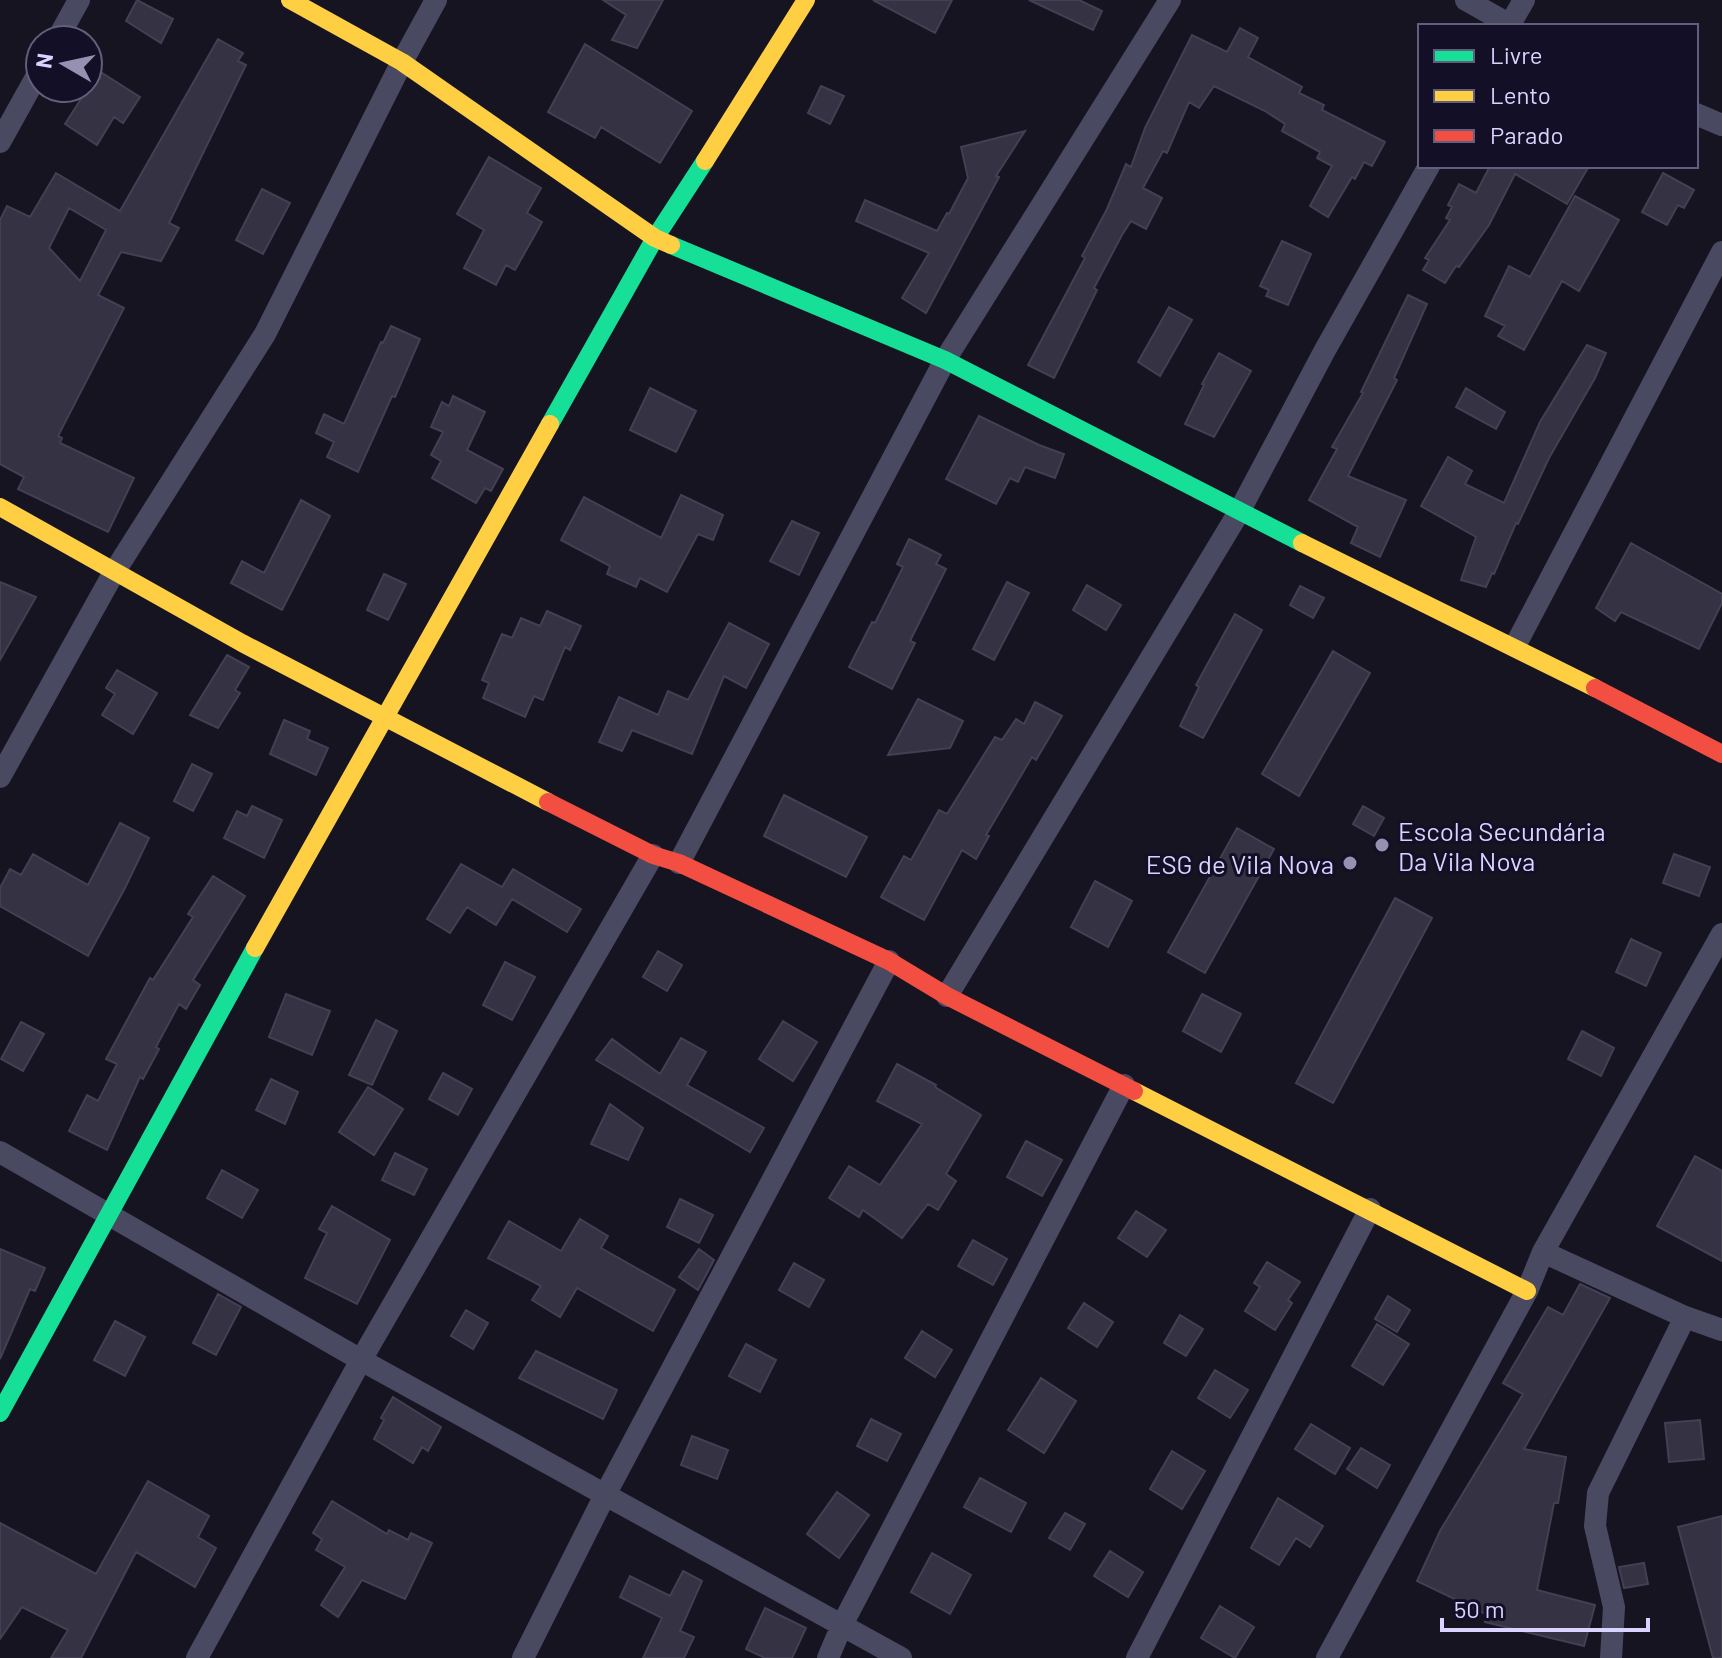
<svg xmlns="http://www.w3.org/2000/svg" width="1722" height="1658" viewBox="0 0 1722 1658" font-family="Barlow,sans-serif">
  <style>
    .building { fill: #343243; stroke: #433f54; stroke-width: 2; fill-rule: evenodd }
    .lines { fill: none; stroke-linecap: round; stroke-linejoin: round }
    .street { stroke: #4a4962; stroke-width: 22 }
    .fast { stroke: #16e098; stroke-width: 18 }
    .slow { stroke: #ffcf43; stroke-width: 18 }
    .jam { stroke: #f24e42; stroke-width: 18 }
    .poi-dot { fill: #9591b1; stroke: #130f26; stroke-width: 3 }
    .labels { text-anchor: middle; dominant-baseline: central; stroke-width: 6; stroke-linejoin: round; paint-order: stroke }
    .poi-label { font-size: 26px; fill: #d9d4ff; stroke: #130f26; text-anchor: start }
  </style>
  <rect width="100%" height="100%" fill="#161421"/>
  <path class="building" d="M137,0L173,19L161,43L126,21Z
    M603,0H663L637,48L612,40L626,15Z
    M873,0H952L935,33Z
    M1029,0H1079L1102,11L1093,30Z
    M1240,28L1258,38L1248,57L1302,87L1299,93L1324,105L1322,110L1385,142L1372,166L1364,162L1355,179L1352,177L1328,217L1310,206L1332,166L1317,158L1320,152L1282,131L1285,124L1265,111L1214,86L1199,108L1189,102L1167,153L1163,151L1143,188L1162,198L1146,229L1131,221L1122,235L1094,288L1097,290L1054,378L1028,365L1085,258L1082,256L1107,209L1126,164L1131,167L1145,128L1192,35L1227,52Z
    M218,39L243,53L238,61L246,65L169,223L179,228L161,261L121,252L98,295L124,308L58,436L62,438L60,443L134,478L108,532L18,489L24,477L0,464V220L7,206L30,217L56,173L120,211ZM69,208L106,230L80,281L49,248Z
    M585,44L692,111L660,163L601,127L595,138L548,112Z
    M88,64L140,97L123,123L114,117L97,145L65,124L88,88Z
    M821,86L844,96L830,124L808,113Z
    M1025,131L996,176L999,177L926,313L902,298L929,253L856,221L865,200L937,231L947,213L949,214L968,178L961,147Z
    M489,157L541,188L527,213L542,222L515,270L506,265L496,285L464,268L484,230L457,214Z
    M1490,166H1589L1567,204L1515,174L1489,225L1459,267L1456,266L1445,283L1423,270L1429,260L1425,258L1450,220L1446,218L1452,207L1448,205L1459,184L1476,193Z
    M1663,173L1694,190L1684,208L1678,205L1667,225L1642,212Z
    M262,189L290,203L263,254L236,240Z
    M1575,196L1619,220L1579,291L1562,281L1524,350L1498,336L1505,326L1485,316L1509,266L1530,277Z
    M1282,241L1311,254L1288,305L1266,296L1269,290L1260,286Z
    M1408,295L1427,304L1394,378L1397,380L1348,476L1406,500L1380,557L1351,543L1358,527L1309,500L1337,449L1332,447L1363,393L1361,392Z
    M1169,307L1192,320L1160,376L1138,362Z
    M391,326L420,339L395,397L392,396L358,472L327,457L334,442L316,433L324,414L344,424L381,342L383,343Z
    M1587,345L1606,353L1595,378L1549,458L1518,524L1516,523L1494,574L1492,573L1486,587L1461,580L1476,537L1421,506L1448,457L1472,471L1465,484L1504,503L1540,422Z
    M1219,353L1251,371L1214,437L1185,424L1204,385L1202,384Z
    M650,388L696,411L676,452L630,430Z
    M1466,388L1505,412L1496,429L1456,407Z
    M453,396L485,412L467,450L503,469L491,491L485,488L476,503L432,478L441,461L431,455L443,432L431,427L442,402L449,406Z
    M979,416L1039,445L1064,454L1055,478L1025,467L1018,482L1010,478L996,504L946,479Z
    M681,495L723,515L713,540L698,534L667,592L640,578L636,587L607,574L610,566L561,540L584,497L661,538Z
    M301,500L330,516L282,610L231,583L242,561L264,573Z
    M792,521L819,533L799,575L770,561Z
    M909,539L941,555L936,564L946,569L910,641L915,643L892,689L849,667L872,622L875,623L903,567L897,564Z
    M1631,543L1722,594V603L1699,649L1621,612L1615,621L1596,608Z
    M384,574L406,584L388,620L367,610Z
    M0,582L36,597L0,660Z
    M1007,582L1029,593L994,660L973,649Z
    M1087,585L1121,605L1106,630L1073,610Z
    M1300,586L1324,598L1313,618L1290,605Z
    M547,611L581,626L570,650L565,647L543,700L534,696L525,717L483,698L489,683L482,680L502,634L512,638L521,618L540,626Z
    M1235,614L1262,630L1203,738L1180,726L1199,687L1196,685Z
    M729,623L769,644L746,688L724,676L692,754L632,730L622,751L599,742L619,697L658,715L668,691L688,700Z
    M1333,651L1370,673L1299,796L1262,774Z
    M227,655L249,667L235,690L240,693L218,728L190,715Z
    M117,670L157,693L133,734L102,715L115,694L106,688Z
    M918,699L963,721L950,748L888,755Z
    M1035,702L1062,716L1036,760L1032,757L986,835L989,836L976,859L962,850L924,920L881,897L904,856L911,860L939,810L947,814L995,737L1002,740L1016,719L1024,724Z
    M284,720L310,731L307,739L328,748L316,775L270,754Z
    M192,764L212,774L193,811L174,801Z
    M784,795L867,837L846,877L764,836Z
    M252,806L282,820L264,858L224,838L237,811L247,816Z
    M1363,806L1384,818L1374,836L1353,824Z
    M120,823L149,838L125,888L88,956L0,906V888L10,869L21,875L33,854L88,885Z
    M1237,828L1274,849L1205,973L1168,952Z
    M1674,854L1710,867L1699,896L1663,883Z
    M461,864L502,887L513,869L581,909L567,932L512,899L496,925L467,907L450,933L427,919Z
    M213,876L245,896L193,980L200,985L186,1009L179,1004L156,1047L159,1049L143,1079L140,1077L107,1150L69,1131L87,1095L98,1101L117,1064L106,1059L150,978L153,980L193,917L188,914Z
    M1095,881L1132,901L1108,947L1071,927Z
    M1395,898L1432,918L1333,1103L1296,1083Z
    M1631,939L1661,953L1646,986L1616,972Z
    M658,951L682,965L667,991L643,977Z
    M505,962L535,977L512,1020L483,1005Z
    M286,994L330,1011L312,1055L269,1037Z
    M1202,994L1241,1014L1221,1052L1183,1031Z
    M376,1020L397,1031L372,1085L349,1075Z
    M783,1021L817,1042L793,1081L759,1059Z
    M21,1022L44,1034L23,1071L1,1059Z
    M1582,1031L1614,1048L1601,1076L1568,1059Z
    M681,1038L706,1052L687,1085L764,1128L750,1152L596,1060L612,1039L660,1074Z
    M897,1064L936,1085L935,1087L981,1115L946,1174L956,1181L938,1210L928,1204L902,1238L863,1210L859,1217L829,1198L849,1166L880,1185L922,1124L877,1101Z
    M443,1073L472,1089L458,1115L429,1099Z
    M271,1079L298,1092L285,1124L256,1110Z
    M368,1087L403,1109L374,1155L339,1132Z
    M610,1104L643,1128L628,1160L591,1144Z
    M1026,1141L1062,1160L1042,1196L1007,1177Z
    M395,1153L427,1169L414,1195L382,1180Z
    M1695,1156L1722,1171V1261L1657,1226Z
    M222,1170L258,1190L242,1218L207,1198Z
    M680,1199L713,1215L699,1243L667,1227Z
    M332,1206L390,1240L357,1304L305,1278L327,1233L319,1229Z
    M1136,1211L1166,1230L1147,1257L1118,1238Z
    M580,1219L608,1236L601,1248L675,1290L653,1331L577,1288L560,1317L532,1300L541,1286L488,1258L509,1221L561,1251Z
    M973,1240L1007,1259L993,1285L958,1266Z
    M0,1249L45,1268L35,1291L30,1289L0,1359Z
    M699,1249L714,1260L698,1290L679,1277Z
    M1267,1262L1300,1282L1288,1300L1292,1303L1275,1330L1245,1311L1260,1287L1254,1283Z
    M794,1263L824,1280L809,1307L779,1290Z
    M1580,1284L1610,1298L1524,1449L1566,1457L1558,1503H1554L1537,1590L1595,1605L1584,1646L1485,1622L1488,1615L1417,1581L1440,1531L1523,1394L1503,1383L1548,1307L1563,1315Z
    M218,1294L241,1307L216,1355L193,1343Z
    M1388,1296L1410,1310L1397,1332L1375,1319Z
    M1084,1303L1113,1322L1097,1347L1068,1328Z
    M466,1310L488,1323L473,1349L451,1336Z
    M1180,1315L1203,1329L1186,1356L1164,1343Z
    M115,1321L145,1337L125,1376L94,1360Z
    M1377,1324L1409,1344L1383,1385L1352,1366Z
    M922,1331L952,1350L935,1377L905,1358Z
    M746,1344L776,1360L760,1392L729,1376Z
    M536,1351L617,1390L603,1419L519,1378Z
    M1215,1370L1248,1390L1230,1418L1198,1398Z
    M1041,1378L1076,1401L1044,1453L1008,1430Z
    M393,1397L441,1427L428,1451L422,1447L413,1463L374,1439L384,1420L381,1418Z
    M871,1419L901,1434L887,1461L857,1446Z
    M1700,1420L1704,1459L1669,1462L1665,1423Z
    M1311,1424L1350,1448L1335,1474L1295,1449Z
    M692,1436L728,1450L717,1479L681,1465Z
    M1361,1448L1390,1465L1377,1488L1347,1469Z
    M1172,1451L1205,1471L1182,1509L1150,1489Z
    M980,1478L1026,1503L1011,1532L964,1507Z
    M148,1481L209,1516L198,1537L216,1548L195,1587L136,1552L81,1658H51L68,1630L22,1607L0,1639V1523L96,1574Z
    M837,1492L869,1515L839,1558L807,1534Z
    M1278,1498L1323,1526L1310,1547L1296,1538L1279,1565L1251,1548Z
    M332,1501L387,1534L389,1530L408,1540L411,1533L432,1543L405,1599L362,1580L338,1617L321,1605L345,1567L316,1550L322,1539L313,1533Z
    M1065,1513L1085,1524L1070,1550L1049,1538Z
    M1722,1516V1658H1713L1678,1527Z
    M1110,1551L1143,1572L1128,1597L1094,1576Z
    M932,1553L971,1575L950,1614L911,1592Z
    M1644,1563L1648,1584L1624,1588L1619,1567Z
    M683,1571L702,1581L680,1631L694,1637L684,1658H643L662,1618L620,1597L630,1576L670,1596Z
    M1220,1606L1254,1627L1235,1658L1201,1638Z
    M765,1608L806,1628L792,1658H765L746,1649Z"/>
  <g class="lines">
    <path class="street" d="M1466,0L1512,26
      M1509,26L1524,0
      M57,40L79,0
      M1696,114L1722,125
      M0,142L40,70
      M1515,646L1722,252
      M0,777L113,574L265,334L402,62L436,0
      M679,863L945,360L1170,0
      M947,996L1239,512L1325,350L1429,166
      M0,1152L361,1360L901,1658
      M1543,1252L1685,1317L1722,1330
      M197,1658L361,1360L653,855
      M523,1658L605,1495L889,961
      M828,1658L842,1625L1124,1085
      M1137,1658L1370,1209
      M1327,1658L1527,1291L1543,1252L1722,934
      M1611,1658L1614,1607L1595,1526L1598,1493L1685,1317"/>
    <path class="fast" d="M671,245L945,360L1302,543
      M550,424L655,238L705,161
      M0,1413L255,948"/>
    <path class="slow" d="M290,0L402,62L655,238L671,245
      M705,161L806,0
      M0,507L242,643L548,802
      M1302,543L1595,688
      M255,948L550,424
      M1134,1091L1527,1291"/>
    <path class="jam" d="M1595,688L1722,754
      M548,802L653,855L679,863L889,961L947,996L1134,1091"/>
  </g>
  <g class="poi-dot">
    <circle cx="1382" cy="845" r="8"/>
    <circle cx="1350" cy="863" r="8"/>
  </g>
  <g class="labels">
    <g class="poi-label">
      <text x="1398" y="830">Escola Secundária<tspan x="1398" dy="30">Da Vila Nova</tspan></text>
      <text x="1334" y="863" text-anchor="end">ESG de Vila Nova</text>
    </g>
  </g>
  <rect x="1418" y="24" width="280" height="144" fill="#130f26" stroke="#625e7d" stroke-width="2"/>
  <rect x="1434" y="50" width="40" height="12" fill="#16e098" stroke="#625e7d" stroke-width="2"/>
  <text x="1490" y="64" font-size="24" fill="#d9d4ff">Livre</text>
  <rect x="1434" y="90" width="40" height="12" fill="#ffcf43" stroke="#625e7d" stroke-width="2"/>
  <text x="1490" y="104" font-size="24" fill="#d9d4ff">Lento</text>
  <rect x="1434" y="130" width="40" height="12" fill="#f24e42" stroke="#625e7d" stroke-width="2"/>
  <text x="1490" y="144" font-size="24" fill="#d9d4ff">Parado</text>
  <g transform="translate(64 64) rotate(279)"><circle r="38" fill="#130f26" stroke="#625e7d" stroke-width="2"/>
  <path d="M0-6L14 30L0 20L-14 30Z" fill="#9591b1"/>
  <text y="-12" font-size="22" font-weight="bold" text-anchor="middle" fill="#d9d4ff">N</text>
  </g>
  <path d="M1442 1618v12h206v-12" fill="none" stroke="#d9d4ff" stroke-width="4"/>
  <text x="1454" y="1618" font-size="24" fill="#d9d4ff" stroke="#130f26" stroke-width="6" paint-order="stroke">50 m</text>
</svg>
